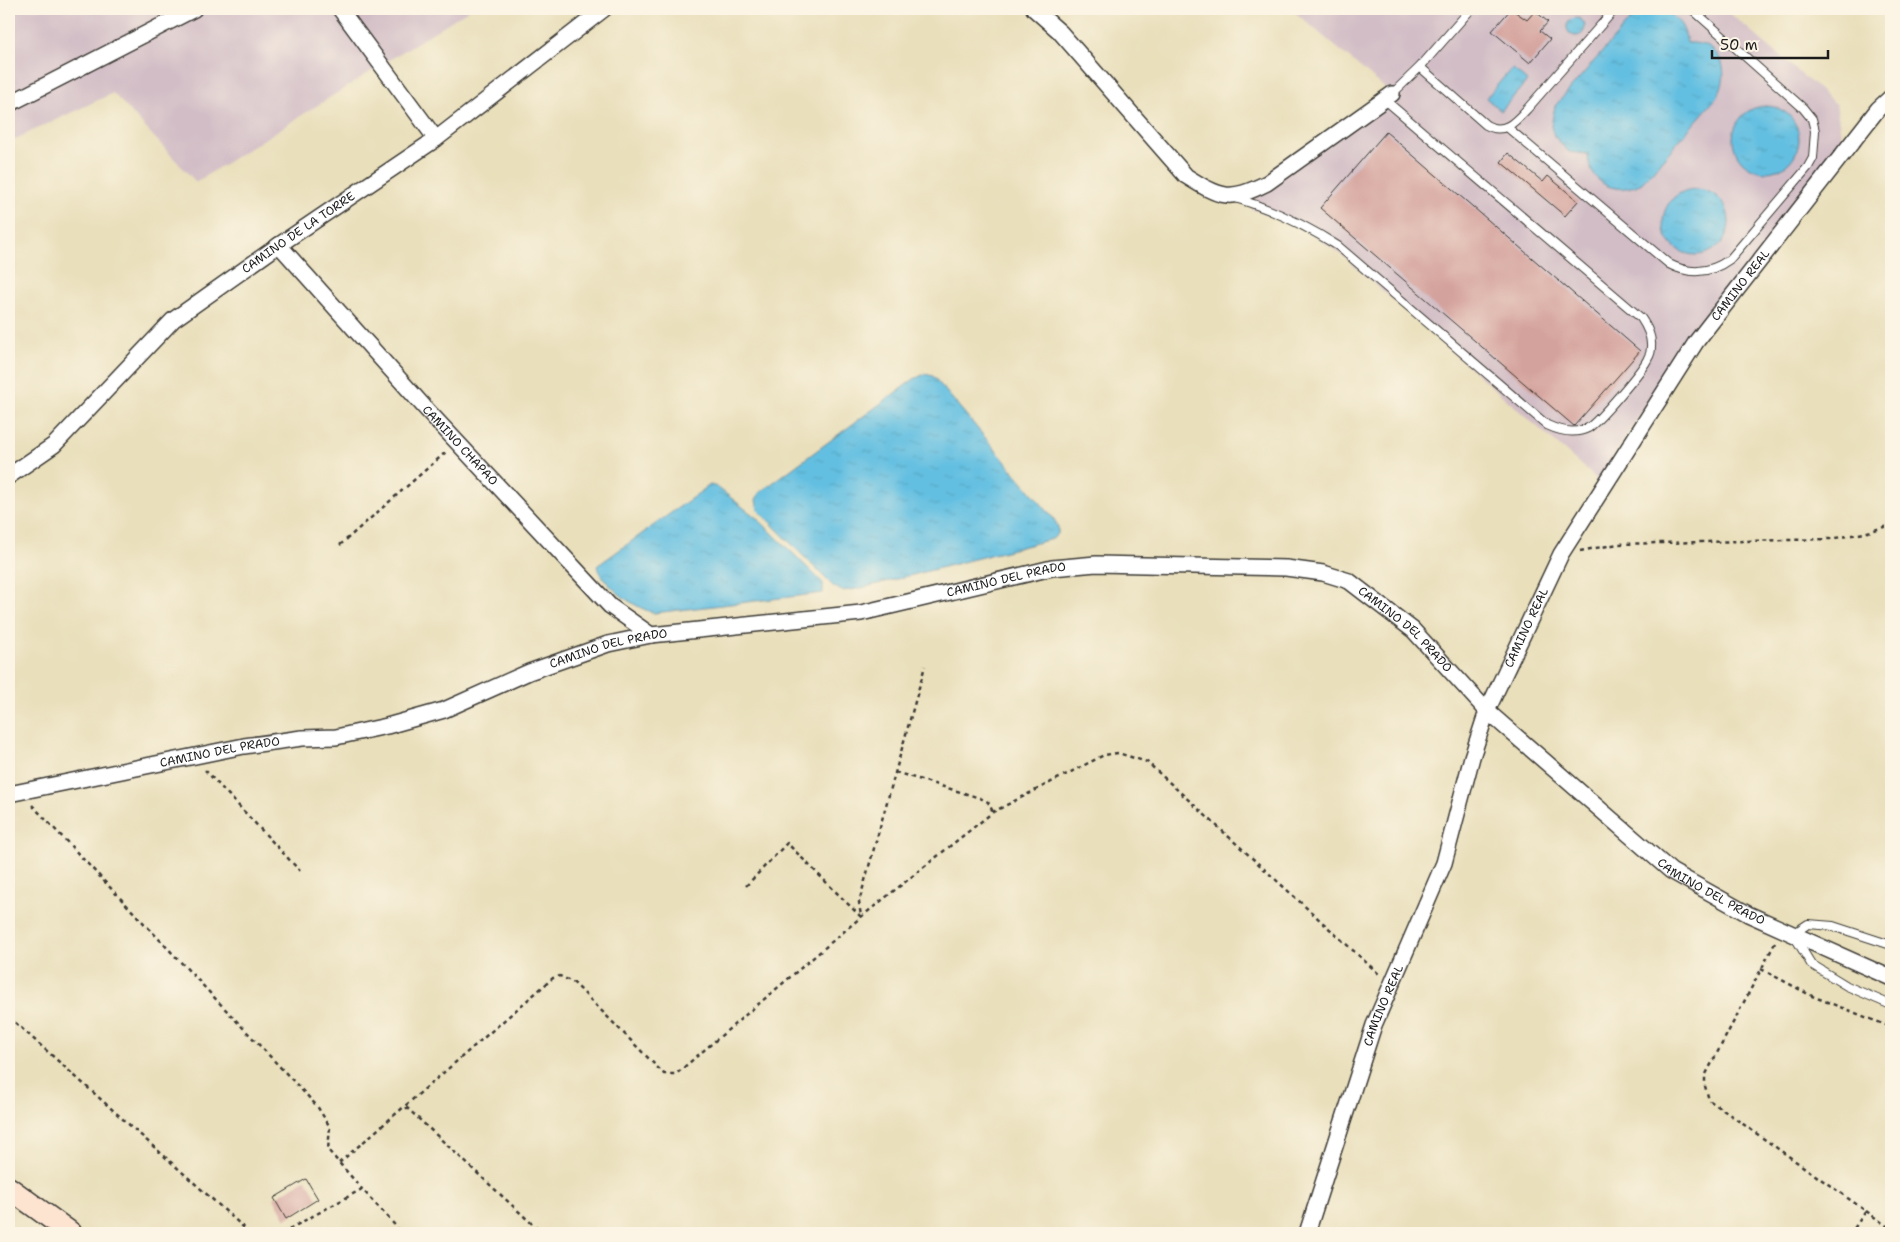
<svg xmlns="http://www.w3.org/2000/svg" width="1900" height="1242" viewBox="0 0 1900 1242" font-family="'Shantell Sans',sans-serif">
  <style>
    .industrial { fill: #d2bdc6 }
    .water { fill: url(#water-ripples); stroke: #406e7e }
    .building { fill: #d4a29c }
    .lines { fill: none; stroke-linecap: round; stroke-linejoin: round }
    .service-casing { stroke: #3b3934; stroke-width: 10 }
    .minor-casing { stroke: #3b3934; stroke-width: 18 }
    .secondary-casing { stroke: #3b3934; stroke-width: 24 }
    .path { stroke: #3b3934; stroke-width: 2.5; stroke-dasharray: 4 4; stroke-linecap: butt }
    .service { stroke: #fff; stroke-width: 8 }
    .minor { stroke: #fff; stroke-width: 15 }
    .secondary { stroke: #fde4d1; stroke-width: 21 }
    .labels { text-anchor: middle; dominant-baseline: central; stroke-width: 4.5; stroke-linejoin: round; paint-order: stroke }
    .street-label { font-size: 12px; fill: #1c1c1c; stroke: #fcf5e5 }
  </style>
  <defs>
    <pattern id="water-ripples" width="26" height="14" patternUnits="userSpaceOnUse" patternTransform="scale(1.25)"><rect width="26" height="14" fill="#63bfe1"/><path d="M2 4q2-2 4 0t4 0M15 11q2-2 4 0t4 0" fill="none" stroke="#55a4c0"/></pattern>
  </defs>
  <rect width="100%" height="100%" fill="#fcf5e5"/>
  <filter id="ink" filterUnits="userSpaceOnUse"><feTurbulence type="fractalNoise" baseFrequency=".02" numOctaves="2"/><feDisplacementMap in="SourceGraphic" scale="10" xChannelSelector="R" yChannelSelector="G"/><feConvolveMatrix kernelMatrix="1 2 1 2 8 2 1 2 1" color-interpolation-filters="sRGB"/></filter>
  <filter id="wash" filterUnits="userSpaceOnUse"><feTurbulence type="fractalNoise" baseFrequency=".0096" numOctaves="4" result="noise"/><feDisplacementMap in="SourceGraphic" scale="20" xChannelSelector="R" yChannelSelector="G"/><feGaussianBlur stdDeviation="1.12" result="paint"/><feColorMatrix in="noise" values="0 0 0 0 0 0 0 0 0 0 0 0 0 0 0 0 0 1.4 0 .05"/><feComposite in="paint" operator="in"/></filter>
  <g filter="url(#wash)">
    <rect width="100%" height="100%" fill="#e9dfbb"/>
    <path class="industrial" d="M9,9H470L196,182L113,93L9,142Z
      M1291,9H1725L1836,104L1843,146L1685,345L1598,480L1343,256L1304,228L1251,209L1258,193L1392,94Z"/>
    <path class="water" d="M1652,10C1673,11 1684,22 1687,43C1720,41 1732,69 1718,96L1642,183C1616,196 1589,185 1588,154L1569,152L1554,136L1551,126L1555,106L1630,20L1644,11Z
      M1567 27a9 9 0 1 1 18 0a9 9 0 1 1-18 0Z
      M1512,68L1527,81L1501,111L1486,98Z
      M1733 139a33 33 0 1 1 66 0a33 33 0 1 1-66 0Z
      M1663 222a33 33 0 1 1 66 0a33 33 0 1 1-66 0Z
      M925,374L933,376L1054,519L1058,527V534L1052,539L862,588L842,591L833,586L758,510L756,500L759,493L914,379Z
      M710,485L717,487L758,519L823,583V593L654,613C633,607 604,586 597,566Z"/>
    <g id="blocks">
      <path class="building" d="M1511,9L1527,20L1535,11L1548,22L1540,31L1550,39L1530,63L1492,31Z
        M1386,132L1640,351L1574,426L1320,208Z
        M1508,153L1543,182L1548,176L1578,201L1565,216L1501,162Z
        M306,1179L318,1199L286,1219L274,1198Z"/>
    </g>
  </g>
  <g filter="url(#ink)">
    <use href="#blocks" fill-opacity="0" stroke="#3b3934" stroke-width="1"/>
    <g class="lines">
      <defs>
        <path id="service" d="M1420,67L1486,125C1504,135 1515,122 1527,109L1615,9
          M1392,94L1420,67L1471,9
          M1507,127L1669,264C1690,275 1711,273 1730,259L1808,167L1813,158L1815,131L1812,119L1803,108L1692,9
          M1235,198C1273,209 1305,225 1338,246L1547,425C1560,431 1574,435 1588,428C1598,422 1644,369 1648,358C1650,355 1651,350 1651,347C1652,336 1647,327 1641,318L1384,99
          M1891,945L1833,926L1808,924L1793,934L1811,964L1847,986L1891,1005"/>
        <g id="minor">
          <path d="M340,9L436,139"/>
          <path d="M1034,9L1060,32L1186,176C1221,198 1229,202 1267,183L1392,94"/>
          <path d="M9,104L194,9"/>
          <path id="s1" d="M279,245L428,411L610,606L651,635"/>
          <path id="s2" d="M9,476L54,445L173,320L279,245L436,139L604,9"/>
          <path id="s3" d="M9,794L244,746L302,738L336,737L387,726L444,710L529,672L608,644L651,635L861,613L1052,568L1096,564L1286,568L1323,573L1349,581L1413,630L1487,711L1671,871L1748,914L1891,978"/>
          <path id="s4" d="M1307,1233L1374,1025L1444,863L1472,757L1487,711L1561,554L1696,342L1878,109L1891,97"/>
        </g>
        <path id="secondary" d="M9,1188L71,1233"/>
      </defs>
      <use href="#service" class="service-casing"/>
      <use href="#minor" class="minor-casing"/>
      <use href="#secondary" class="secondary-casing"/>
      <path class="path" d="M340,545L446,452
        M1580,551L1618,544L1830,539L1864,533L1891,525
        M205,770L300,871
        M895,772L980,798L988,802L993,812
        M32,805L317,1106L330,1127L328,1150L362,1189
        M746,886L787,843L861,917L859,902L925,666
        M1775,943L1705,1076V1086L1709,1100L1866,1211L1851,1233
        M1761,969L1812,996L1891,1027
        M9,1017L250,1233
        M406,1107L542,1233
        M339,1163L553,978L560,976L574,983L664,1074H676L861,917L993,812L1104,755L1118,753L1147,762L1380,975
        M1866,1211L1891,1229
        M282,1233L362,1189L402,1233
        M934,1233L938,1230"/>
      <use href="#service" class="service"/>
      <use href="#minor" class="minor"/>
      <use href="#secondary" class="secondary"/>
    </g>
  </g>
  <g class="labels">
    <g class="street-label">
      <text stroke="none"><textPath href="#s2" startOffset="380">CAMINO DE LA TORRE</textPath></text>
      <text stroke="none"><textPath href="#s4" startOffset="1050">CAMINO REAL</textPath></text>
      <text stroke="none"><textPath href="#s1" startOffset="270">CAMINO CHAPAO</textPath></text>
      <text stroke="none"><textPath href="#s3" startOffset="1025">CAMINO DEL PRADO</textPath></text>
      <text stroke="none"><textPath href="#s4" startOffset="645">CAMINO REAL</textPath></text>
      <text stroke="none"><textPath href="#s3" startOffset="1445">CAMINO DEL PRADO</textPath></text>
      <text stroke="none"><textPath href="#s3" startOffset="620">CAMINO DEL PRADO</textPath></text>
      <text stroke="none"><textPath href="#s3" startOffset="215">CAMINO DEL PRADO</textPath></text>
      <text stroke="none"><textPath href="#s3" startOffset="1850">CAMINO DEL PRADO</textPath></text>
      <text stroke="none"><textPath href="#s4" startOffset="240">CAMINO REAL</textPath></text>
    </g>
  </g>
  <rect width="1900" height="1242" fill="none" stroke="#fcf5e5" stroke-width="30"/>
  <path d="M1712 50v8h116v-8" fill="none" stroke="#1c1c1c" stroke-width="2.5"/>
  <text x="1720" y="50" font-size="15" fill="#1c1c1c" stroke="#fcf5e5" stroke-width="4" paint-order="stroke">50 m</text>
</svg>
